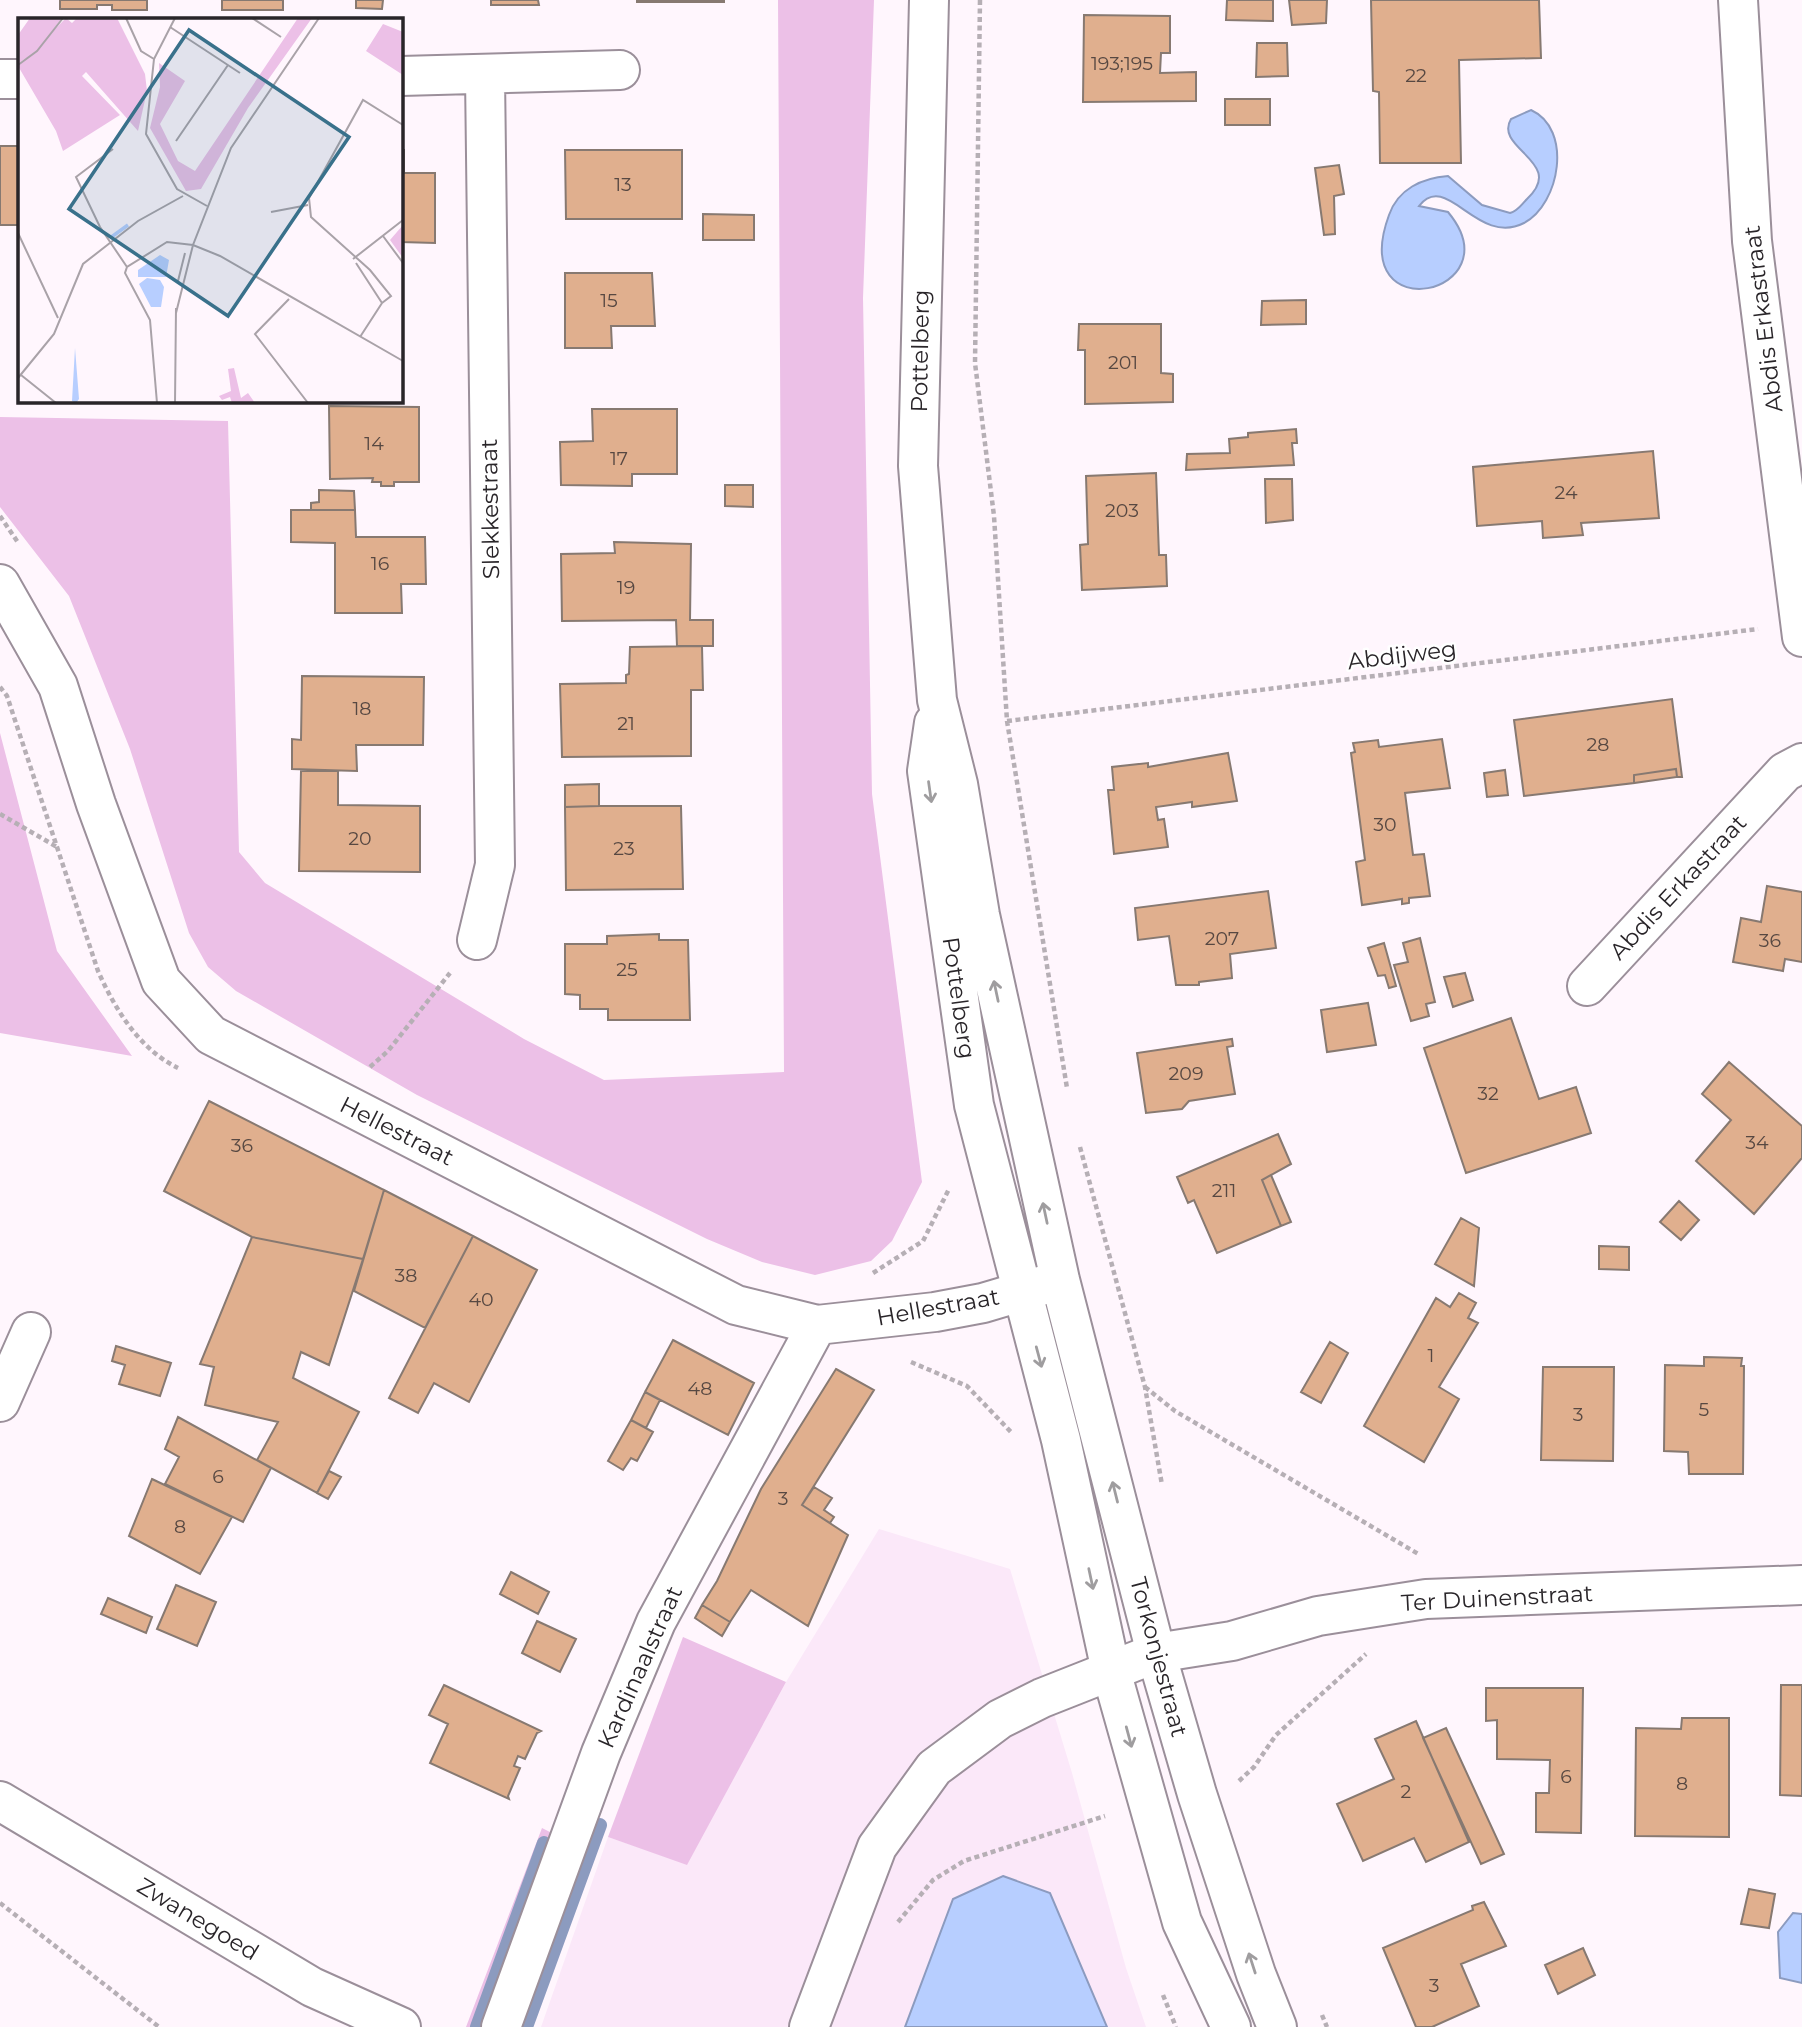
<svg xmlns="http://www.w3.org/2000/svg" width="1802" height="2027" viewBox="0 0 1802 2027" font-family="Montserrat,sans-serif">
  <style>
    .built { fill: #fbe8f9 }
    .green { fill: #ecc0e7 }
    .water { fill: #b7ceff; stroke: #8c9bbf; stroke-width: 2 }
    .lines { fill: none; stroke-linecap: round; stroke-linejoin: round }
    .stream { stroke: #8c9bbf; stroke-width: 14 }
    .building { fill: #e0af8e; stroke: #877971; stroke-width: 2 }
    .street-casing { stroke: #9b8f9a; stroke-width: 42 }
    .primary-casing { stroke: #9b8f9a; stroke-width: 42 }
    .path { stroke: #b6afb5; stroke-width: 4.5; stroke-dasharray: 5 3.5; stroke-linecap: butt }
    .street { stroke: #fff; stroke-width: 38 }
    .primary { stroke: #fff; stroke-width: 38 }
    .oneway { stroke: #9f9d9f }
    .labels { text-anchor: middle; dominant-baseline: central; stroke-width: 5; stroke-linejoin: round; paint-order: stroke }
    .number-label { font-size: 19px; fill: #574842 }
    .street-label { font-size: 23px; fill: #292529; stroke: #fff }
    .inset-river { fill: none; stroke: #b7ceff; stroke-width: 3.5 }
    .inset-road { fill: none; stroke: #a9a2a8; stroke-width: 2 }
    .view { fill: #39718b; fill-opacity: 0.15; stroke: #39718b; stroke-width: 3.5 }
    .inset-edge { fill: none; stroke: #292529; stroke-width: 3.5 }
  </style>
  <rect width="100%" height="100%" fill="#fff6fd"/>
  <path class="built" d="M879,1529L1010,1569L1072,1773L1126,1968L1146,2027H541L608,1837L687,1864L786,1682Z"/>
  <path class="green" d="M778,0H874L863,298L872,794L922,1182L892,1241L871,1261L815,1275L762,1262L707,1239L417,1095L236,991L208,967L189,933L130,749L69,596L0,507V417L228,421L239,852L265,883L524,1039L604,1080L784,1072Z
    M0,733L57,951L132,1056L0,1033Z
    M683,1637L786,1682L687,1865L608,1837Z
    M542,1828L556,1835L483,2027H466Z"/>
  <path class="water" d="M1531,110C1573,129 1560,204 1524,223C1477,247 1447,170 1419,206L1448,212C1516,294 1346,332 1389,215C1398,189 1422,178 1448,176L1482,205L1510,213C1518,211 1521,205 1527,199C1567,162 1493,149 1511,119Z
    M1003,1876L1050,1893L1107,2027H905L953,1899Z
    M1793,1913L1802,1914V1983L1780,1978L1778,1932Z"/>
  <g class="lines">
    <path class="stream" d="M477,2027L544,1843
      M526,2027L600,1825"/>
  </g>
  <path class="building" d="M60,0H147V10H112V5H97V9H60Z
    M222,0H283V10H222Z
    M356,0H383L382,9L356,8Z
    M491,0H538L539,5H491Z
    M637,0H724V2H637Z
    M1227,0H1273V21L1226,20Z
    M1289,0H1327L1326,23L1292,25Z
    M1371,0H1539L1541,58L1459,60L1461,163H1380L1379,92L1373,91Z
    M1084,15L1170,16V53H1161L1160,73L1196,72V101L1083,102Z
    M1257,43H1287L1288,76L1256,77Z
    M1225,99H1270V125H1225Z
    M0,146H19V225H0Z
    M401,150H404V173H435V243L401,242Z
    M565,150H682V219H566Z
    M1339,165L1344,194L1334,196L1335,234L1324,235L1315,168Z
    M703,214L754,215V240H703Z
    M565,273H652L655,326H611L612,348H565Z
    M1306,300V324L1261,325L1262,301Z
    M1079,324H1161V373L1173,374V402L1085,404V350H1078Z
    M329,406L419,407V482H394V486H381V482H372L373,478L330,479Z
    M592,409H677V474H632V486L561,485L560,442L593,441Z
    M1296,429L1297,443H1292L1294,465L1186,470L1187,454L1230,453L1229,439L1248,437V433Z
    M1653,451L1659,518L1581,523L1583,535L1543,538L1542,521L1477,526L1473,467Z
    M1156,473L1159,555H1166L1167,586L1082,590L1080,545L1088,544L1086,476Z
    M1265,479H1292L1293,520L1266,523Z
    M725,485H753V507L725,506Z
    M319,490L354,491L355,510H311V503L319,502Z
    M291,510H355L356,537H425L426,584H401L402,613H335V543L291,542Z
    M614,542L691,544L690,620H713V646H677L676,620L562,621L561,554L615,553Z
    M702,646L703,690H691V756L562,757L560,684L626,683V675L629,674L630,647Z
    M302,676L424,677L423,745H356L357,771L292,769V739L301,740Z
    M1672,699L1682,777H1677L1676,769L1634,775V783L1524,796L1514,720Z
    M1442,739L1450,788L1405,793L1413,855L1424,854L1430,896L1409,898V903L1402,904V899L1362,905L1356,862L1365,860L1351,753L1355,752L1353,743L1378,740L1379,747Z
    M1228,753L1237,801L1192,807V802L1156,807L1158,820L1164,819L1168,847L1114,854L1108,790H1114L1112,767L1148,763V767Z
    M1676,769L1677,777L1634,783V775Z
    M1505,770L1508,795L1487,797L1484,773Z
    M301,771H338V805L420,806V872L299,871Z
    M599,784V806L565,807V785Z
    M599,806H681L683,889L566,890L565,807Z
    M1767,886L1802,892V962L1785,959L1783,971L1733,962L1741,918L1761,922Z
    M1268,891L1276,948L1230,954L1232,978L1199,982V985H1176L1169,936L1138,940L1135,908Z
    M659,934V940H688L690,1020H608V1009H580V995L565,994V944H607V936Z
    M1420,938L1435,1002L1426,1004L1429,1016L1411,1021L1394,965L1408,962L1403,943Z
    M1384,943L1396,986L1389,988L1385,975L1378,976L1368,948Z
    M1465,973L1473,1000L1453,1007L1444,977Z
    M1368,1003L1376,1045L1327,1052L1321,1010Z
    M1511,1018L1539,1099L1576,1087L1591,1133L1466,1173L1424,1048Z
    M1232,1039L1233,1046L1227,1047L1235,1094L1189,1101L1182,1109L1146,1113L1137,1053Z
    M1729,1062L1802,1126V1158L1754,1214L1696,1161L1731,1120L1702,1094Z
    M209,1101L384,1190L363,1259L252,1237L164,1191Z
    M1278,1134L1291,1164L1262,1180L1281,1226L1217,1253L1194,1200L1188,1203L1177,1177Z
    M1271,1175L1291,1222L1281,1226L1262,1180Z
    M384,1190L473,1236L425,1328L354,1291Z
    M1679,1201L1699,1220L1681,1240L1660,1222Z
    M1461,1218L1479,1228L1474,1286L1435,1264Z
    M473,1236L537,1270L469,1402L434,1383L418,1413L389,1398Z
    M252,1237L363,1259L329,1365L301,1352L293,1378L359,1412L317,1493L257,1460L278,1422L205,1405L214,1367L200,1364Z
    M1599,1246L1629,1247V1270L1599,1269Z
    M1459,1293L1476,1303L1468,1318L1478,1323L1439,1387L1459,1399L1424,1462L1364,1426L1436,1298L1450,1307Z
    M673,1340L754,1383L728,1435L645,1392Z
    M1330,1342L1348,1353L1321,1403L1301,1392Z
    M116,1346L171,1363L160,1396L119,1384L125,1365L112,1361Z
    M1704,1357L1742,1358L1741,1366H1744L1743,1474H1689L1688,1452L1664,1451L1665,1365L1704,1366Z
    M1543,1367H1614L1613,1461L1541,1460Z
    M836,1369L874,1390L802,1505L848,1535L808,1626L751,1590L730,1622L702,1605L717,1581L761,1489Z
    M645,1392L660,1400L646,1428L631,1420Z
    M178,1417L271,1468L243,1522L165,1484L179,1457L165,1449Z
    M631,1420L653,1432L637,1461L631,1458L623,1470L608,1461Z
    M329,1471L341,1477L328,1499L317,1493Z
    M152,1479L232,1517L200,1574L129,1536Z
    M814,1487L832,1498L824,1510L834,1517L830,1523L802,1505Z
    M511,1572L549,1592L538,1614L500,1594Z
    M176,1585L216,1602L197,1646L157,1629Z
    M108,1598L152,1617L146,1633L101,1614Z
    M702,1605L730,1622L722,1636L695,1618Z
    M537,1621L576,1639L560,1672L522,1653Z
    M444,1685L541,1731L537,1733L525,1759L518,1756L514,1766L520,1768L508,1796L509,1799L430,1763L448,1724L429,1715Z
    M1781,1685H1802V1796L1780,1795Z
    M1486,1688H1583L1581,1833L1536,1832V1793H1549L1550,1760L1497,1759V1720L1486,1721Z
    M1682,1718H1729V1837L1635,1836L1636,1728L1681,1729Z
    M1416,1721L1469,1842L1426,1862L1414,1838L1363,1861L1337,1804L1394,1779L1375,1739Z
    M1446,1728L1504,1854L1481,1864L1423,1738Z
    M1749,1889L1775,1894L1769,1928L1741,1924Z
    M1484,1902L1506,1946L1461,1964L1479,2006L1432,2027H1416L1383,1948L1473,1910L1472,1906Z
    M1583,1948L1595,1975L1558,1994L1545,1965Z"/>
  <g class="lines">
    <defs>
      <path id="street" d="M1738,0L1752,241L1802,637
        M401,76L620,70
        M0,79H19
        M0,584L58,686L96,804L161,981L211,1035L736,1305L817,1325L935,1312L983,1303L1054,1282
        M477,940L495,865L485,76
        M1587,986L1785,772L1802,763
        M0,1402L31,1332
        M0,1801L312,1987L401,2027
        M501,2027L601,1753L656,1622L817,1325
        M809,2027L877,1847L934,1768L1000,1719L1042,1698L1156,1653L1232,1641L1318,1616L1426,1599L1802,1585"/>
      <path id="primary" d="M929,0L918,466L937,700L958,784L980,915L1060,1280L1156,1653L1197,1794L1256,1974L1277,2027
        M934,723L927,771L974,1105L1061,1440L1111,1671L1182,1922L1231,2027"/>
    </defs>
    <use href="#street" class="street-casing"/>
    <use href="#primary" class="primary-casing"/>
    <path class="path" d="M980,0L975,363L994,516L1007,721L1067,1088
      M0,516L19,544
      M0,687L7,696L98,971C115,1009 139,1049 178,1068
      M1007,721L1758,629
      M0,814L57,847
      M370,1067L388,1051L450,973
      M1080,1147L1145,1387L1162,1485
      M873,1273L923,1241L949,1189
      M911,1362L967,1386L1011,1432
      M1145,1387L1175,1411L1420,1555
      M1239,1781L1254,1767L1276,1735L1366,1654
      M0,1903L159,2027
      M898,1922L933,1880L964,1861L1105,1816
      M1163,1995L1176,2027
      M1322,2015L1327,2027"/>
    <use href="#street" class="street"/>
    <use href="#primary" class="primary"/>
  </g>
  <defs><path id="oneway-shaft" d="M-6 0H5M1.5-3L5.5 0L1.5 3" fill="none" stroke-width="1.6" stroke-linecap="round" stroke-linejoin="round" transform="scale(1.75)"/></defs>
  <g class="oneway">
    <use href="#oneway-shaft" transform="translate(930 792) rotate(82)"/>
    <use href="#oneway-shaft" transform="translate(996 991) rotate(-102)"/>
    <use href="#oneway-shaft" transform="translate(1045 1213) rotate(-102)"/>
    <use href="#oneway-shaft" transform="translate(1039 1357) rotate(75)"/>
    <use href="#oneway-shaft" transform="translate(1115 1492) rotate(-104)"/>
    <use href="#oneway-shaft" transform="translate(1091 1579) rotate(78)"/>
    <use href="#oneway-shaft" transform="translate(1129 1737) rotate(75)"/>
    <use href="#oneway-shaft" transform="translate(1252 1963) rotate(-108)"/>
  </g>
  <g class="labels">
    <g class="number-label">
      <text x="1122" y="63">193;195</text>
      <text x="1416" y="75">22</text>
      <text x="623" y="184">13</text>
      <text x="609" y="300">15</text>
      <text x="1123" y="362">201</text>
      <text x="374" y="443">14</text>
      <text x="619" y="458">17</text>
      <text x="1566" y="492">24</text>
      <text x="1122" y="510">203</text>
      <text x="380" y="563">16</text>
      <text x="626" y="587">19</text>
      <text x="362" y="708">18</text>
      <text x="626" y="723">21</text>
      <text x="1598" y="744">28</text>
      <text x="1385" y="824">30</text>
      <text x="360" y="838">20</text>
      <text x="624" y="848">23</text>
      <text x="1222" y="938">207</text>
      <text x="1770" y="940">36</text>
      <text x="627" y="969">25</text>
      <text x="1186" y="1073">209</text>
      <text x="1488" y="1093">32</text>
      <text x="1757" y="1142">34</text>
      <text x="242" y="1145">36</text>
      <text x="1224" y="1190">211</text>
      <text x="406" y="1275">38</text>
      <text x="481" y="1299">40</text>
      <text x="1431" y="1355">1</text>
      <text x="700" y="1388">48</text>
      <text x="1704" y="1409">5</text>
      <text x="1578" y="1414">3</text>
      <text x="218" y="1476">6</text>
      <text x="783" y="1498">3</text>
      <text x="180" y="1526">8</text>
      <text x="1566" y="1776">6</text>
      <text x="1682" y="1783">8</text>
      <text x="1406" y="1791">2</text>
      <text x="1434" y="1985">3</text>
    </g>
    <g class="street-label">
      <text transform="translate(1763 319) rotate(-97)">Abdis Erkastraat</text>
      <text transform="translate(920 351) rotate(-89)">Pottelberg</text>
      <text transform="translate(490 509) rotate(-91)">Slekkestraat</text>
      <text transform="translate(1402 655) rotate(-7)">Abdijweg</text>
      <text transform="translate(1678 887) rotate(-47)">Abdis Erkastraat</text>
      <text transform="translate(959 998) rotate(82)">Pottelberg</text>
      <text transform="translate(397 1131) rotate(27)">Hellestraat</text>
      <text transform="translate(938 1307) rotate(-10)">Hellestraat</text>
      <text transform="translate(1497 1598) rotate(-3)">Ter Duinenstraat</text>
      <text transform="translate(1159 1657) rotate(75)">Torkonjestraat</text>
      <text transform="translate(640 1667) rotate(-66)">Kardinaalstraat</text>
      <text transform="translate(198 1919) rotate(31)">Zwanegoed</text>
    </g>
  </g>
  <g transform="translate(18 18)">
    <rect width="385" height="385" fill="#fff6fd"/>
    <path d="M12,0H44L21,30L0,46V17ZM48,0L54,5L59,0H99L127,56L129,73L120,113L68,54L64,58L102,97L45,133L38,113L0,48ZM280,0H294L230,90L183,171L168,173L132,110L142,69L141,45L167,63L142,106L160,143L177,153ZM365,6L385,14V57L348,33ZM385,207V240L372,222ZM216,350L223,380L230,375L237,385H214L212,379L204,382L201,378L213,373L210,351Z" fill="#ecc0e7"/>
    <path d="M142,237L151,242L148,259H120V252ZM129,260L142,262L146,269L143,289H133L121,266ZM57,330L61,381L58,385L54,383Z" fill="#b7ceff"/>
    <path class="inset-river" d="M92,220L110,207"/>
    <path class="inset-road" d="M108,0L123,33L136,41M157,0L136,41L128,116L159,171L189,188M234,0L263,19M152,9L222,55M0,47L19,33L45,0M158,123L210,47M95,131L58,159L82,209L109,249M253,194L290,187M0,215L40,300M365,218L385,245M335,241L385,202M338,245L364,285L342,319M160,263L167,235M271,281L237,316L290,385M364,285L373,278L352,252L293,199L291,180L345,82L385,107M158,295L175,227L213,130L301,0M3,357L38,385M0,360L36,316L65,246L120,203L165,178M139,385L132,302L107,255L109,249L149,224L175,227L202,238L385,343M157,385L158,290"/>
    <path class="view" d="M171,12L331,119L210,298L51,191Z"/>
    <rect width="385" height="385" class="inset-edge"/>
  </g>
</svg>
